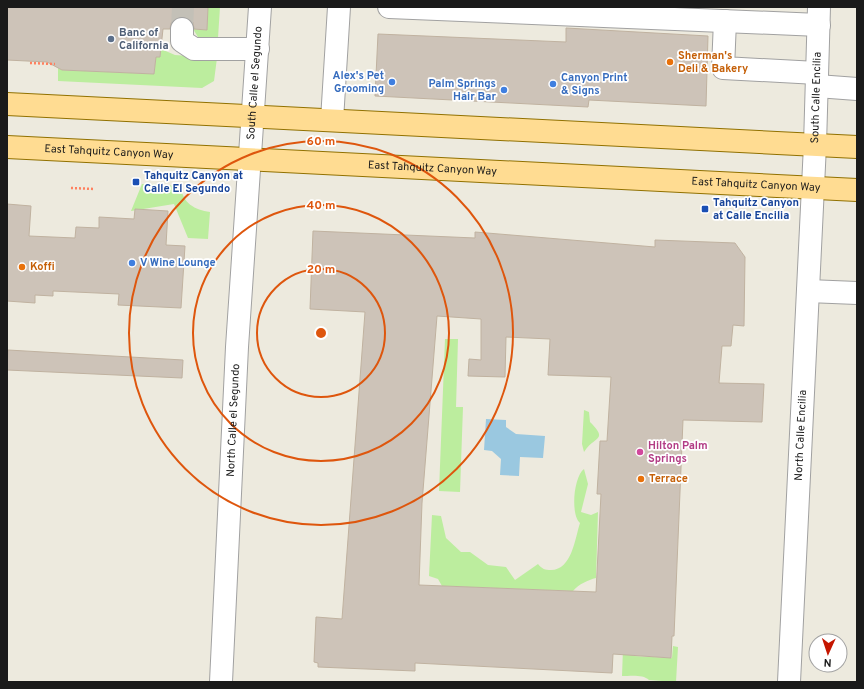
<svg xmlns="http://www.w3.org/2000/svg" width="864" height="689" viewBox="0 0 864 689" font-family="Overpass,sans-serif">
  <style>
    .grass { fill: #bced9e }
    .water { fill: #9ac8e0 }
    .building { fill: #cdc3b8; stroke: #c0b2a0; fill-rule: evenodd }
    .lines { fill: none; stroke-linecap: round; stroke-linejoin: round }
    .minor-tunnel { stroke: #c3c0b7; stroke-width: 22; stroke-dasharray: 22 11; stroke-linecap: butt }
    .minor-casing { stroke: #a1a1a1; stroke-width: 24 }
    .major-casing { stroke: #917100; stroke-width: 24 }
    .path { stroke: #ff805e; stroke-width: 2.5; stroke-dasharray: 2 2; stroke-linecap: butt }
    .minor { stroke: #fff; stroke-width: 22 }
    .major { stroke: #ffdc92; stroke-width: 22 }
    .ring { fill: none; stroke: #de560d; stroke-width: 2 }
    .service-dot { fill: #5c6f8a; stroke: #fff; stroke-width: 1.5 }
    .food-dot { fill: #e8710a; stroke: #fff; stroke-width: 1.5 }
    .shop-dot { fill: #3f7fe0; stroke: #fff; stroke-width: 1.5 }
    .transit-dot { fill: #1a4fb4; stroke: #fff; stroke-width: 1.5 }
    .hotel-dot { fill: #d1479c; stroke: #fff; stroke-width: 1.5 }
    .labels { text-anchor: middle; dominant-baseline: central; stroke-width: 3.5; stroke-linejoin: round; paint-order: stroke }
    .service-label { font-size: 11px; font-weight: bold; fill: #4e5e75; stroke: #fff; text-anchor: start }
    .food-label { font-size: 11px; font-weight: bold; fill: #c56008; stroke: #fff; text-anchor: start }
    .shop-label { font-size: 11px; font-weight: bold; fill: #366cbe; stroke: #fff; text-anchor: end }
    .street-label { font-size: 11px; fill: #1a1a1a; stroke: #fff }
    .transit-label { font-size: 11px; font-weight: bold; fill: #164399; stroke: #fff; text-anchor: start }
    .hotel-label { font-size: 11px; font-weight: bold; fill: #b23c85; stroke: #fff; text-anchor: start }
    .centre { fill: #de560d; stroke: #fff; stroke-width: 2 }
    .ring-label { font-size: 12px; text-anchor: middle; font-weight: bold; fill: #de560d; stroke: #fff; stroke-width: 3.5; stroke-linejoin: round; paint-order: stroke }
  </style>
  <rect width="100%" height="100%" fill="#edeade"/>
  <path class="grass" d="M208,7H220L218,38L198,37L193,29L207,30Z
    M161,49L175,55L217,58L214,81L202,88L58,81V68L62,70L154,74L156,57H160Z
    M142,184L181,186C182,203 195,210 210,212L208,239L188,238L174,204L131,211Z
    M445,339H458L456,407H463L460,492L439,491Z
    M584,410L589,412L590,422C609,441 594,436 584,452L582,444Z
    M584,469L588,484L581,512L591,515L598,512L596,578C588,580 579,584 573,591L442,586L438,579L429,576L432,515L441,516L446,538L461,552H470L488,565L506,567L515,580L538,564C542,569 545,570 551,570C572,570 575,538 580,523C570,514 574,476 584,469Z
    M673,646L678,647L676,682L649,680C643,674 630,676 622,676L623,648L634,656L672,658Z"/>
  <path class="water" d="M486,419L506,420V427L516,434L545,436L543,458L520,457L519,476L500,475L501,459L492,451L484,450Z"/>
  <path class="building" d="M7,7H208L207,30L194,29L193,22L188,18L182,17L175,18L171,23L170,29H163L160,57H156L154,74L62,70L47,62L7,60Z
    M566,28L708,36L706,106L589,100L588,107L375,96L378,34L566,42Z
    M7,204L31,206L29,236L75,238L76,227L99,228V217L134,219L135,209L168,211L166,245L185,246L181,308L118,305L119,294L53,291V296L35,295V303L7,301Z
    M313,231L475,238V232L655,247V240L735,243L745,257L744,326L733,325L731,346H722L719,383L764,384L762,422L683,420L674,636H672L671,658L613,654L612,673L415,663V671L318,667V663L314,662L316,617L342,619L365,312L310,309ZM437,316L481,319V360L469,359L468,376L505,377L506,337L550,339L548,375L611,377L607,441H600L597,494H601L596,592L419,585L422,503Z
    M8,350L183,360L182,378L7,370Z"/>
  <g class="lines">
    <path class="minor-tunnel" d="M182,29L183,7"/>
    <defs>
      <g id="minor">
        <path d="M389,7L819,25"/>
        <path d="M725,21L723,68L817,73"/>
        <path d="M182,29V41L194,49H258"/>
        <path d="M817,86L857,89"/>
        <path d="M332,120L339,7"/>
        <path d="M808,291L857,293"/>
        <path id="s1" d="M221,682L237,347L260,7"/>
        <path id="s2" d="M789,682L815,145L819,7"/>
      </g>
      <g id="major">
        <path d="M7,104L857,147"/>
        <path id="s3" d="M7,147L857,190"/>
      </g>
    </defs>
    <use href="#minor" class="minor-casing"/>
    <use href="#major" class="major-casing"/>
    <path class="path" d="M30,63L55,64
      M71,188L94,189"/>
    <use href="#minor" class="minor"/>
    <use href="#major" class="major"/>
  </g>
  <g class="ring">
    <circle cx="321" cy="333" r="64"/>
    <circle cx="321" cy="333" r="128"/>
    <circle cx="321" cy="333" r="192"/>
  </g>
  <circle class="service-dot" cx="111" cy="39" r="4"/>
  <g class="food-dot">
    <circle cx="670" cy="62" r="4"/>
    <circle cx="22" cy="267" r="4"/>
    <circle cx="641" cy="479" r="4"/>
  </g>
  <g class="shop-dot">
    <circle cx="392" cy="82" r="4"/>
    <circle cx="553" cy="84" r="4"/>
    <circle cx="504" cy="90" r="4"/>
    <circle cx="132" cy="263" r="4"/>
  </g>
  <g class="transit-dot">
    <rect x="132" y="178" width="8" height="8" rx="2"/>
    <rect x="701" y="205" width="8" height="8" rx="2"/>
  </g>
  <circle class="hotel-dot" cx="640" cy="452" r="4"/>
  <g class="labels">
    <g class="service-label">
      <text x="119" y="33">Banc of<tspan x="119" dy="13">California</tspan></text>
    </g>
    <g class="food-label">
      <text x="678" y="56">Sherman's<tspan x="678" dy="13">Deli &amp; Bakery</tspan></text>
      <text x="30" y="267">Koffi</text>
      <text x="649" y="479">Terrace</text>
    </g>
    <g class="shop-label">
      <text x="384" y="76">Alex's Pet<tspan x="384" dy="13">Grooming</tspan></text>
      <text x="561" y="78" text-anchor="start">Canyon Print<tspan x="561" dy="13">&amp; Signs</tspan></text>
      <text x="496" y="84">Palm Springs<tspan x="496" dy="13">Hair Bar</tspan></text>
      <text x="140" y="263" text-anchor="start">V Wine Lounge</text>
    </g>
    <g class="street-label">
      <text stroke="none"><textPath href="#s1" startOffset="600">South Calle el Segundo</textPath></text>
      <text stroke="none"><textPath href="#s2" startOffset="585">South Calle Encilia</textPath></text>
      <text stroke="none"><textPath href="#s3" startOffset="102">East Tahquitz Canyon Way</textPath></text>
      <text stroke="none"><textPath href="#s3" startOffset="426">East Tahquitz Canyon Way</textPath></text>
      <text stroke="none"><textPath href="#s3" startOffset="750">East Tahquitz Canyon Way</textPath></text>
      <text stroke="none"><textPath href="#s1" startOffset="262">North Calle el Segundo</textPath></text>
      <text stroke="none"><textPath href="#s2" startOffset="247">North Calle Encilia</textPath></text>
    </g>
    <g class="transit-label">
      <text x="144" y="176">Tahquitz Canyon at<tspan x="144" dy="13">Calle El Segundo</tspan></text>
      <text x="713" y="203">Tahquitz Canyon<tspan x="713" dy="13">at Calle Encilia</tspan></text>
    </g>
    <g class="hotel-label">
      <text x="648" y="446">Hilton Palm<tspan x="648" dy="13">Springs</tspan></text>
    </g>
  </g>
  <circle cx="321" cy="333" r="6" class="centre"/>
  <g class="ring-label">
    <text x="321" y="145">60 m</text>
    <text x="321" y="209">40 m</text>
    <text x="321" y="273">20 m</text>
  </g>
  <rect width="864" height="689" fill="none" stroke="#1a1a1a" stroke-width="16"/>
  <g transform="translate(828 653) rotate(183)"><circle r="19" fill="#ffffff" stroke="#a3a3a3"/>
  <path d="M0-3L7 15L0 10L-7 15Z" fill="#c51600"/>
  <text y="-6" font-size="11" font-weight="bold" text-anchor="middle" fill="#1a1a1a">N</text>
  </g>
</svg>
